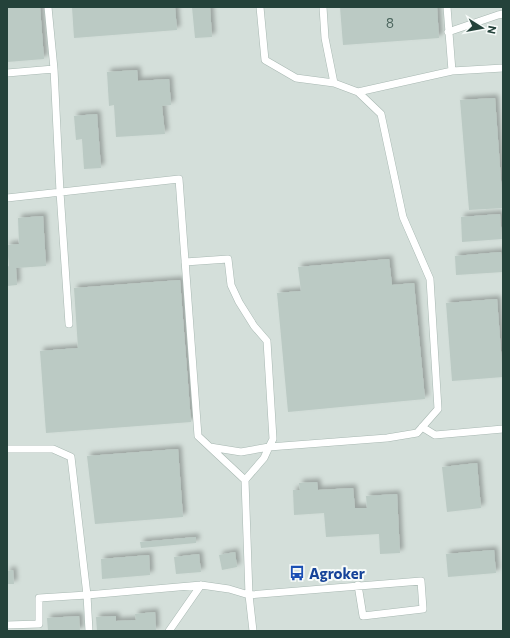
<svg xmlns="http://www.w3.org/2000/svg" width="510" height="638" viewBox="0 0 510 638" font-family="Commissioner,sans-serif">
  <style>
    .built { fill: #d4dfda }
    .building { fill: #bbcac4; filter: url(#shadow) }
    .lines { fill: none; stroke-linecap: round; stroke-linejoin: round }
    .lane-casing { stroke: #a8b8b2; stroke-width: 8 }
    .lane { stroke: #fff; stroke-width: 7 }
    .labels { text-anchor: middle; dominant-baseline: central; stroke-width: 4; stroke-linejoin: round; paint-order: stroke }
    .number-label { font-size: 13px; fill: #4a645c }
    .transit-label { font-size: 15px; font-weight: bold; fill: #164399; stroke: #f7fbf9; text-anchor: start }
  </style>
  <defs>
    <filter id="shadow"><feDropShadow dx="3.5" dy="-3.5" stdDeviation="2" flood-color="#0004"/></filter>
  </defs>
  <rect width="100%" height="100%" fill="#e6efeb"/>
  <path class="built" d="M7,7H503V631H7Z"/>
  <path class="building" d="M7,7H40L44,59L7,62Z
    M72,7H175L177,30L74,38Z
    M192,7H210L212,37L195,38Z
    M340,7H437L439,38L343,45Z
    M137,70L138,81L169,79L171,105L162,106L165,134L116,137L114,105L109,106L107,72Z
    M495,98L503,208L469,210L460,100Z
    M97,114L101,168L84,169L82,139L76,140L74,116Z
    M500,214L502,239L462,242L461,217Z
    M43,216L46,266L16,268L17,285L7,286V267L9,266L7,245L19,244L18,218Z
    M501,252L503,272L456,275L455,256Z
    M389,259L392,285L414,283L425,399L288,412L277,293L301,291L298,267Z
    M180,280L191,422L46,433L40,351L78,348L74,288Z
    M497,299L503,377L452,381L446,303Z
    M178,449L183,517L95,524L87,456Z
    M477,463L481,508L447,512L442,467Z
    M317,482L318,490L353,488L355,508H367L366,496L397,494L400,553L380,554L379,534L326,537L324,513L294,515L293,490H300L299,483Z
    M196,537V543L141,548L140,542Z
    M494,550L496,573L448,577L446,554Z
    M235,552L237,567L222,570L219,555Z
    M199,554L201,572L176,574L174,557Z
    M149,555L150,575L102,579L101,559Z
    M13,570L14,584H7V571Z
    M155,612L156,631H97L96,617L116,616V621L136,620L135,614Z
    M79,616L80,631H48L47,618Z"/>
  <g class="lines">
    <defs>
      <path id="lane" d="M48,7L54,69L60,192L69,324
        M260,7L265,60L296,78L334,83
        M323,7L325,38L334,83L358,92
        M447,7L452,71
        M448,32L498,15L503,14
        M7,73L54,69
        M7,198L179,179L198,436L245,480
        M185,262L228,259L231,285L239,302L254,326L267,341L273,439L269,447L241,452L210,447
        M422,427L435,435L503,429
        M7,449H53L71,457L87,595L201,585L229,589L249,595L421,581L423,609L363,616L358,585
        M7,625L39,624V598L87,595L89,631
        M169,631L201,585
        M253,631L249,595L245,480L264,458L269,447L387,438L417,433L438,409L430,279L403,217L381,114L358,92L452,71L503,68"/>
    </defs>
    <use href="#lane" class="lane-casing"/>
    <use href="#lane" class="lane"/>
  </g>
  <defs>
    <symbol id="bus-bare" viewBox="-9 -9 18 18"><path d="M-5-6H5V4H4V6H2V4H-2V6H-4V4H-5ZM-3.5-4V0h7V-4ZM-3.5 1.2v1.5H-2V1.2ZM2 1.2v1.5H3.5V1.2Z" fill="#1a4fb4" stroke="#f7fbf9" stroke-width="2.5" paint-order="stroke"/></symbol>
  </defs>
  <g fill-rule="evenodd">
    <use href="#bus-bare" x="286" y="562" width="22" height="22"/>
  </g>
  <g class="labels">
    <g class="number-label">
      <text x="390" y="23">8</text>
    </g>
    <g class="transit-label">
      <text x="309" y="573">Agroker</text>
    </g>
  </g>
  <rect width="510" height="638" fill="none" stroke="#24423a" stroke-width="16"/>
  <g transform="translate(482 28) rotate(101)" stroke="#f7fbf9" stroke-width="3" paint-order="stroke">
  <path d="M0-3L7 15L0 10L-7 15Z" fill="#24423a"/>
  <text y="-6" font-size="11" font-weight="bold" text-anchor="middle" fill="#24423a">N</text>
  </g>
</svg>
